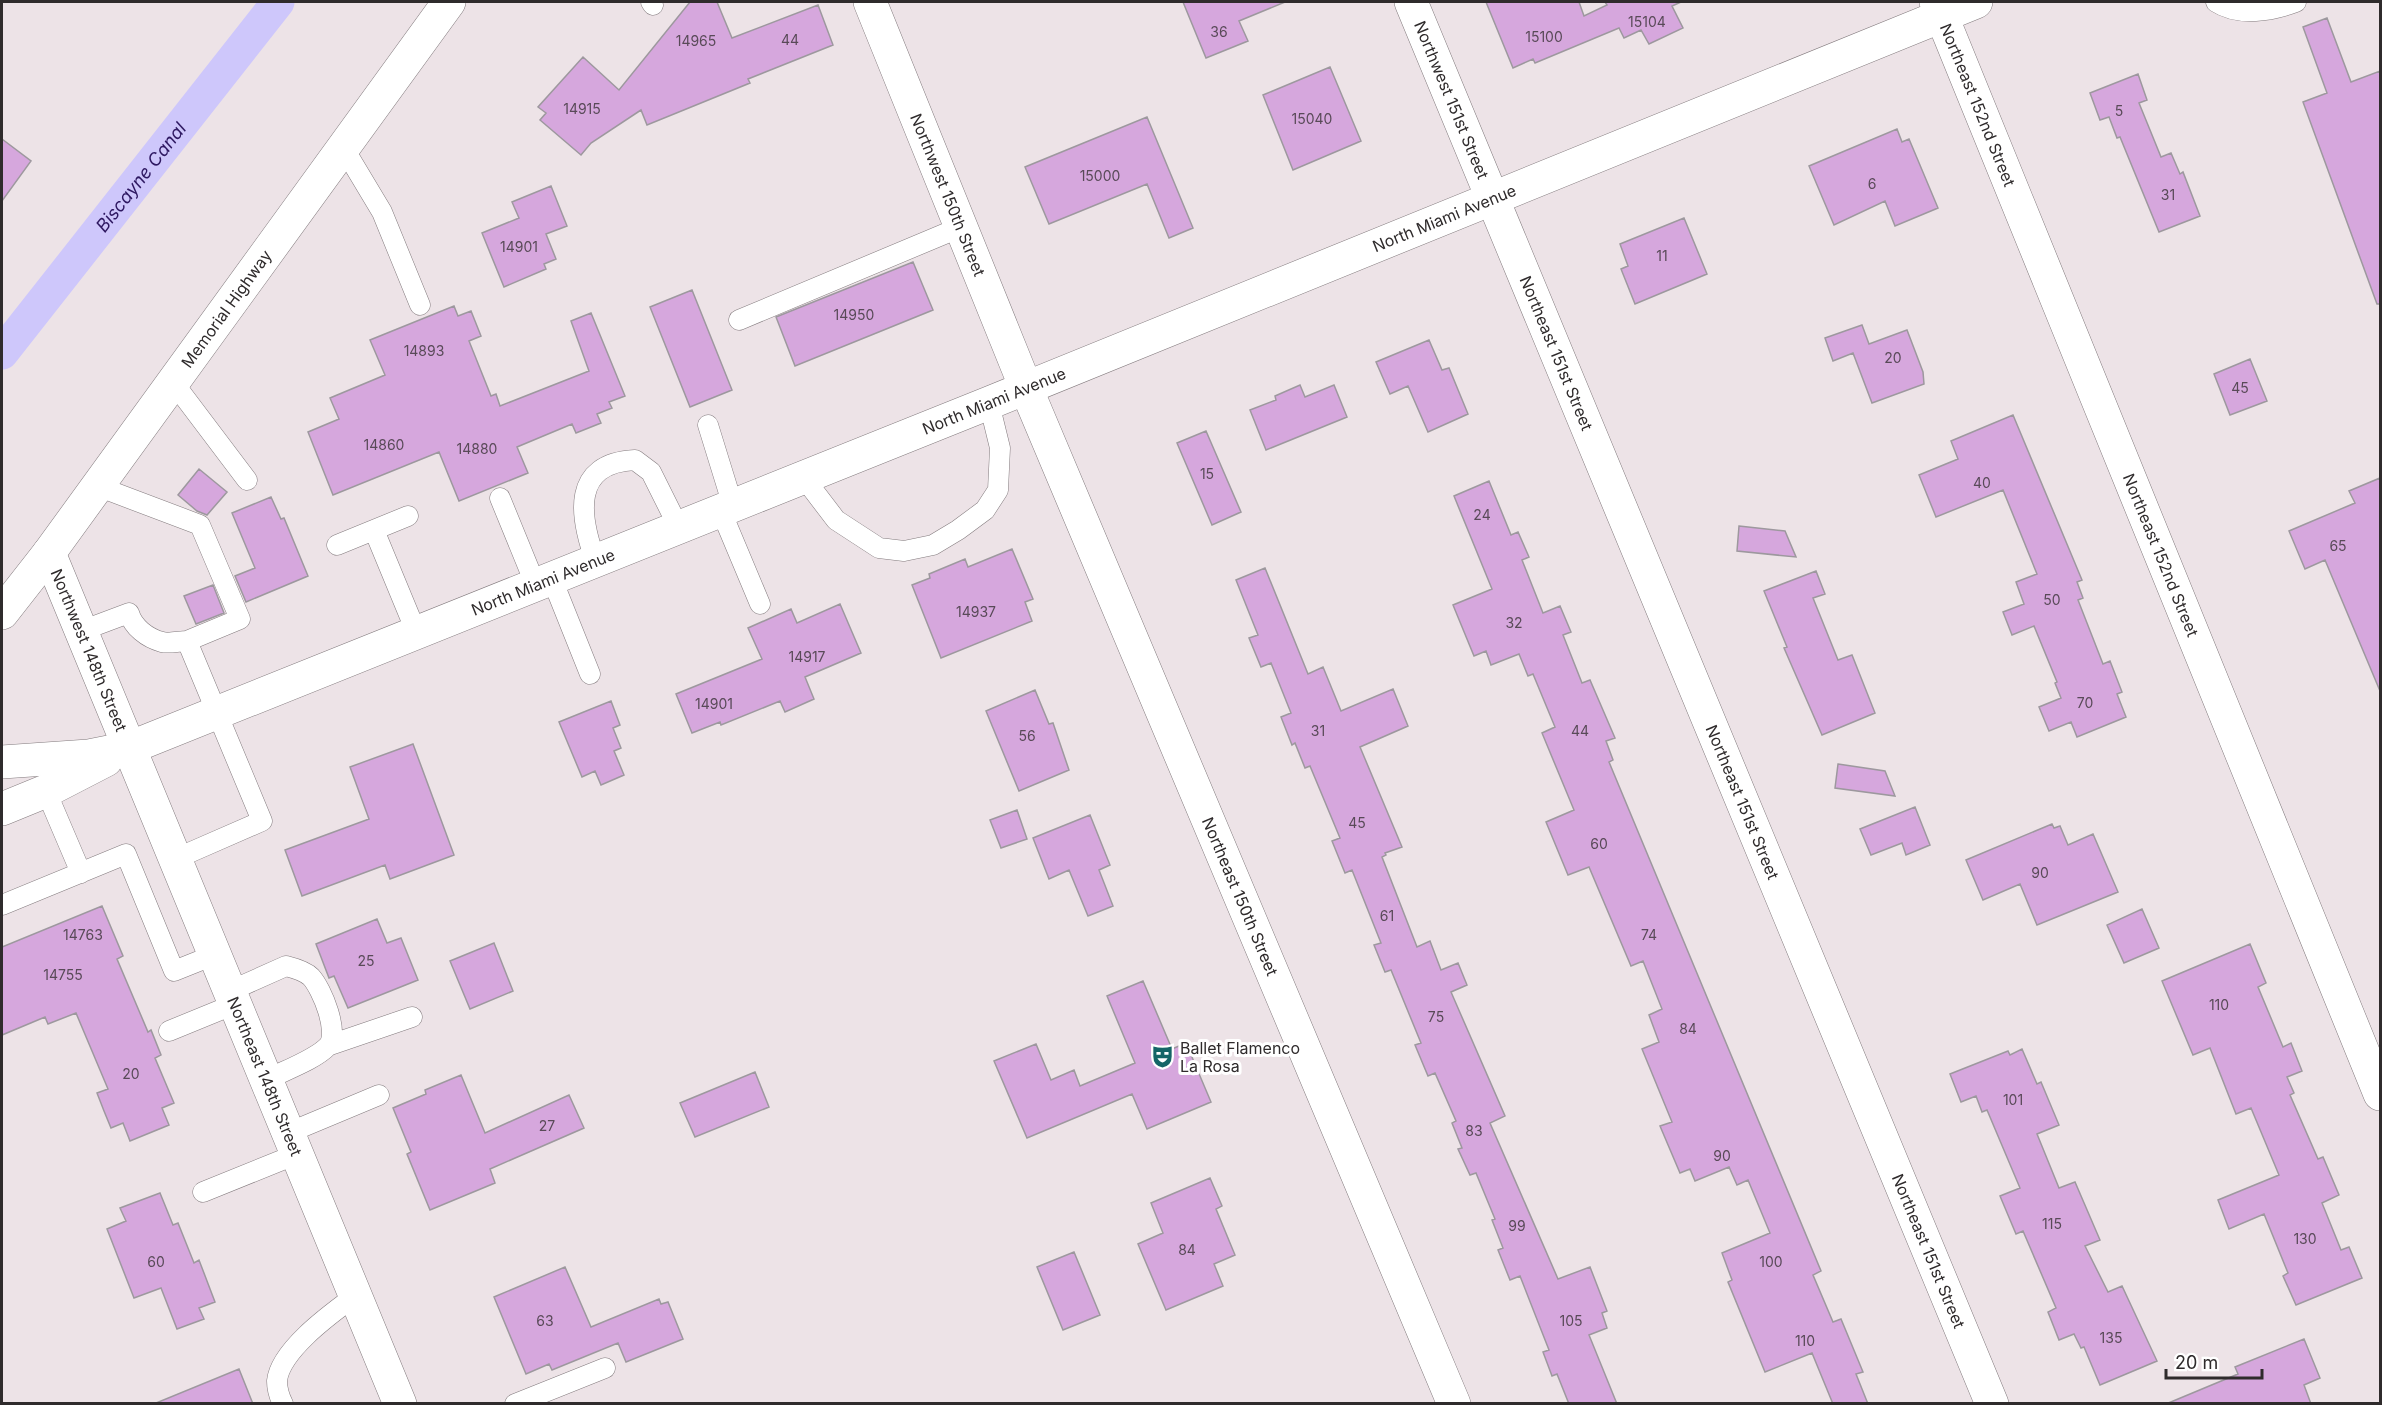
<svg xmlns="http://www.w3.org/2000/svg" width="2382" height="1405" viewBox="0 0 2382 1405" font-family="Inter,sans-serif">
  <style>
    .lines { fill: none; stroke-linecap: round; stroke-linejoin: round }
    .canal { stroke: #cec7fb; stroke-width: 33 }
    .building { fill: #d6a7dd; stroke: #9d989e; stroke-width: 1.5 }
    .lane-casing { stroke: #837b7e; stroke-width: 21 }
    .street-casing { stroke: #837b7e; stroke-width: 34 }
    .secondary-casing { stroke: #837b7e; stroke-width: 34 }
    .lane { stroke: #fff; stroke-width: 20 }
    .street { stroke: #fff; stroke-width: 33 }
    .secondary { stroke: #fff; stroke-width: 33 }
    .labels { text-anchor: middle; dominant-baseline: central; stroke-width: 6; stroke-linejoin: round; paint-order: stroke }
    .number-label { font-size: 14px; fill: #594a58 }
    .street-label { font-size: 16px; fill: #2f2b2c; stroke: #fff }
    .poi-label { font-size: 16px; fill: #2f2b2c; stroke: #fff; text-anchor: start }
    .water-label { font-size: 18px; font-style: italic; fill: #2e1861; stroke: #fff }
  </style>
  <rect width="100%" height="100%" fill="#ede3e7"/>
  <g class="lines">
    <path class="canal" id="s1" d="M2,353L278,2"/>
  </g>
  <path class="building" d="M690,2H717L732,38L818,5L833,45L748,79L750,83L647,125L641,110L591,143L581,155L540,120L546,113L538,107L583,57L619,90Z
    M1183,2H1285L1239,21L1248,41L1206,58Z
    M1486,2H1579L1584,16L1607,5L1605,2H1681L1672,6L1683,28L1649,44L1641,30L1624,38L1619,28L1535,63L1533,59L1513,68Z
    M2327,18L2351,82L2380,71V304H2377L2303,102L2327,93L2303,27Z
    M1330,67L1361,141L1293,170L1263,95Z
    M2138,74L2147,100L2139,103L2161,157L2171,153L2180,174L2183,172L2200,216L2159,232L2120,137L2117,138L2109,117L2100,120L2090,93Z
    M1147,117L1193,228L1169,238L1147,184L1049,224L1025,167Z
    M1897,129L1902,142L1909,139L1938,208L1895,226L1885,201L1834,225L1809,166Z
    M2,139L31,161L2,201Z
    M551,186L567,226L546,234L556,259L544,264L546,269L504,287L482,233L519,218L512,202Z
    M1684,218L1707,274L1635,304L1621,269L1628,266L1620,244Z
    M913,262L933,310L795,366L776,317Z
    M692,290L732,390L690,407L650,307Z
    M454,306L458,316L471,311L481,336L469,341L491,396L496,394L500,406L589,371L571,321L591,313L625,396L609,402L612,408L597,414L601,423L576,433L572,424L517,447L528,473L459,501L439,452L333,495L308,432L339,419L330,398L385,375L370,340Z
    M1862,325L1869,344L1907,330L1923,372L1924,384L1872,403L1853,353L1833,361L1825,338Z
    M1429,340L1442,370L1449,368L1468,414L1428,432L1408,386L1390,394L1376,362Z
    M2250,359L2267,401L2230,415L2214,374Z
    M1300,385L1305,397L1334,385L1347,417L1266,450L1250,410L1276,400L1275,396Z
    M2013,415L2082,580L2077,582L2083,598L2078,600L2103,664L2110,661L2122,692L2117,694L2126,717L2077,737L2071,722L2049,731L2039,707L2061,698L2055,683L2057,682L2034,626L2012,635L2003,612L2024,604L2016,582L2037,574L2003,490L1936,517L1919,475L1958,459L1951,441Z
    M1206,431L1241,512L1212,525L1177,443Z
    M199,469L227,492L207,515L197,511L178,495Z
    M2380,478V691L2325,560L2305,569L2289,531L2355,503L2349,491Z
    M1489,481L1511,535L1518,532L1529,557L1522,560L1543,613L1560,606L1571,632L1563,635L1582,683L1590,680L1615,738L1606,741L1613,760L1609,762L1821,1271L1813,1275L1833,1322L1841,1319L1863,1372L1856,1374L1868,1404H1833L1812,1353L1765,1372L1728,1282L1732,1280L1722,1253L1770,1233L1748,1180L1737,1185L1729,1167L1695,1181L1690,1169L1680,1173L1660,1126L1672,1122L1642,1049L1659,1042L1649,1015L1662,1009L1643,961L1631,966L1589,867L1568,875L1546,822L1574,810L1542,733L1555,727L1533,674L1528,676L1519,654L1491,665L1486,651L1474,656L1453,605L1492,589L1454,496Z
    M271,497L281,519L284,518L308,576L246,602L235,576L255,568L232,513Z
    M1739,526L1785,531L1796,557L1737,551Z
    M1012,549L1033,599L1025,602L1032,621L941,658L912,585L930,578L929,574L965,559L968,567Z
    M1265,568L1308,674L1323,667L1341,711L1393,689L1408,726L1360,747L1402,847L1385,853L1386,855L1382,857L1417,947L1430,941L1441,970L1458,963L1467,985L1451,992L1505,1116L1490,1123L1558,1279L1590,1267L1607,1311L1602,1313L1607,1328L1589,1335L1617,1404H1569L1557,1374L1552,1376L1543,1352L1549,1350L1520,1276L1510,1280L1498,1250L1503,1248L1492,1220L1495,1219L1476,1173L1470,1175L1458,1149L1462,1148L1452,1123L1456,1121L1435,1073L1428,1076L1415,1045L1421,1043L1391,970L1385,972L1374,945L1381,943L1352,870L1345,873L1332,841L1340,838L1310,766L1305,768L1295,743L1292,745L1281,717L1291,713L1271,663L1261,667L1249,638L1258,635L1236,580Z
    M1816,571L1825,594L1813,598L1838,660L1852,655L1875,713L1822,735L1784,648L1787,647L1764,591Z
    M213,585L224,613L196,624L184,596Z
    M840,604L861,653L805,677L814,699L785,712L780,701L721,725L720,722L692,733L676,694L762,659L748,628L791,609L797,623Z
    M1035,690L1049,724L1053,723L1069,770L1019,791L986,711Z
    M611,701L620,725L613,728L621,748L614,751L624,775L601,785L595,771L582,777L559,722Z
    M413,744L454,855L390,879L385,865L302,896L285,850L369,819L350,767Z
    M1838,764L1885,771L1895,796L1835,788Z
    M1915,807L1930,845L1906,855L1902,843L1871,855L1860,829Z
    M1017,810L1027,839L1001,848L990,820Z
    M1090,815L1110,865L1099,870L1113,906L1088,916L1069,870L1049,879L1033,838Z
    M2052,824L2054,828L2060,826L2068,845L2093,834L2118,892L2037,925L2020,884L1983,900L1966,860Z
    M102,906L123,956L117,959L148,1032L151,1030L161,1055L155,1058L174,1103L162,1108L169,1125L130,1141L123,1123L111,1128L104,1111L97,1093L108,1089L76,1013L48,1024L45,1017L2,1035V947Z
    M2142,909L2159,948L2124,963L2107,925Z
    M377,919L387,943L401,938L418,980L348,1008L334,976L329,978L316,944Z
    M494,943L513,991L470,1009L450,961Z
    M2250,944L2266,983L2258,987L2283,1047L2291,1043L2302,1071L2287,1077L2294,1093L2290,1095L2318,1159L2323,1157L2339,1195L2322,1203L2341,1250L2349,1247L2362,1278L2296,1305L2283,1276L2288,1273L2264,1214L2229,1229L2218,1200L2279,1175L2251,1108L2236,1114L2210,1048L2193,1055L2162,981Z
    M1143,981L1172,1049L1186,1043L1211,1102L1147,1129L1132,1094L1027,1138L994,1061L1036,1044L1051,1080L1074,1070L1080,1086L1135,1063L1107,996Z
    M2022,1049L2037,1084L2041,1082L2059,1125L2037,1134L2059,1188L2075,1182L2100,1240L2085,1246L2108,1292L2122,1286L2157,1361L2100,1385L2084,1347L2081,1348L2074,1334L2059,1340L2048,1312L2056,1308L2023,1231L2016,1234L2000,1196L2020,1188L1987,1110L1982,1112L1976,1096L1961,1102L1950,1074L2008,1051L2010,1055Z
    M755,1072L769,1107L695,1137L680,1103Z
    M461,1075L485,1133L569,1095L584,1128L490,1169L495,1183L430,1210L407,1154L411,1152L393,1108L426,1094L425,1090Z
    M1210,1178L1222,1206L1216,1209L1235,1255L1214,1264L1223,1286L1166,1310L1138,1244L1163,1233L1151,1203Z
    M160,1193L173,1225L178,1223L194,1263L199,1260L215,1302L199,1308L204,1319L177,1329L161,1288L134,1298L107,1229L126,1221L120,1208Z
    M1074,1252L1100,1315L1063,1330L1037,1267Z
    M565,1267L591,1327L659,1299L661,1304L668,1302L683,1339L626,1362L618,1343L552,1370L549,1364L526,1374L494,1297Z
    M2304,1339L2320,1378L2304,1385L2311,1404H2166L2238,1374L2235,1367Z
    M239,1369L253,1404H157L156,1403Z"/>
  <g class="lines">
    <defs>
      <path id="lane" d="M651,2L653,5
        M2216,2C2239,17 2272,11 2296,2
        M343,147L382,212L420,305
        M739,320L961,227
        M173,382L247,480
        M708,425L733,506
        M804,478L836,520L879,548L904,551L933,545L958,530L985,510L998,490L1000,448L989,403
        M97,486L200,525L240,619L187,641L262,821L175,859
        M500,498L536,586
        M721,511L760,604
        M374,530L417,634
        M337,545L408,516
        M596,562C579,516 571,463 635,460L651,472L679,528
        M552,579L590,674
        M81,631L129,613C133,627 147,638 162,642C169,644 180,641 187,641
        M46,791L81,873
        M2,905L126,854L174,971L214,955
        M230,991L286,966C294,968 305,971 311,977C322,989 340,1033 328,1046C315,1060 283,1071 266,1080
        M169,1031L235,1004
        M330,1045L412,1017
        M288,1133L379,1095
        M203,1192L297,1154
        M283,1404C279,1396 277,1389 277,1381C280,1350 332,1313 355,1296
        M515,1404L605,1368"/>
      <g id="street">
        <path id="s2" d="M870,2L1026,388L1454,1404"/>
        <path id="s3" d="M1411,2L1992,1404"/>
        <path id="s4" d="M1936,2L2380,1094"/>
        <path id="s5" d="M49,553L400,1404"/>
      </g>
      <g id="secondary">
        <path id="s6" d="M2,613L49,553L449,2"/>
        <path id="s7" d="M2,762L89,756L129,748L989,403L1976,2"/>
        <path d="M2,809L46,791L106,760"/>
      </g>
    </defs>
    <use href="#lane" class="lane-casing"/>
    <use href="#street" class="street-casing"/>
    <use href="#secondary" class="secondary-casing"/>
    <use href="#lane" class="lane"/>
    <use href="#street" class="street"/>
    <use href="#secondary" class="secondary"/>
  </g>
  <defs>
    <symbol id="theatre-bare" viewBox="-9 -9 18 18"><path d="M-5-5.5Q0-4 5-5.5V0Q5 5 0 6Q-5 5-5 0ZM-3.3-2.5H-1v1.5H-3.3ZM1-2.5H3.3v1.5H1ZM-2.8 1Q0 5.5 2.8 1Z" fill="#156567" stroke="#fff" stroke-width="2.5" paint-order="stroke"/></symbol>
  </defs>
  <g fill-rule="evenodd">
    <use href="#theatre-bare" x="1146" y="1040" width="33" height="33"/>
  </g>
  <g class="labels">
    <g class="number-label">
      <text x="1647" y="21">15104</text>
      <text x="1219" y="31">36</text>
      <text x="1544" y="36">15100</text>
      <text x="790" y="39">44</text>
      <text x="696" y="40">14965</text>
      <text x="582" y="108">14915</text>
      <text x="2119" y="110">5</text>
      <text x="1312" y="118">15040</text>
      <text x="1100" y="175">15000</text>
      <text x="1872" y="183">6</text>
      <text x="2168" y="194">31</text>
      <text x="519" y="246">14901</text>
      <text x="1662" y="255">11</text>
      <text x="854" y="314">14950</text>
      <text x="424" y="350">14893</text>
      <text x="1893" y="357">20</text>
      <text x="2240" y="387">45</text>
      <text x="384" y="444">14860</text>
      <text x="477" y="448">14880</text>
      <text x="1207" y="473">15</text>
      <text x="1982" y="482">40</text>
      <text x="1482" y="514">24</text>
      <text x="2338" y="545">65</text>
      <text x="2052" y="599">50</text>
      <text x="976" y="611">14937</text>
      <text x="1514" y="622">32</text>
      <text x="807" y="656">14917</text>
      <text x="2085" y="702">70</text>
      <text x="714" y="703">14901</text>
      <text x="1318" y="730">31</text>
      <text x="1580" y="730">44</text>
      <text x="1027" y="735">56</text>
      <text x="1357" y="822">45</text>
      <text x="1599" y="843">60</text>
      <text x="2040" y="872">90</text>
      <text x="1387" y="915">61</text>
      <text x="83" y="934">14763</text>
      <text x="1649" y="934">74</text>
      <text x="366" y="960">25</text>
      <text x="63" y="974">14755</text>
      <text x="2219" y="1004">110</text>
      <text x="1436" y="1016">75</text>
      <text x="1688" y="1028">84</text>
      <text x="131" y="1073">20</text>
      <text x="2013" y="1099">101</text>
      <text x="547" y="1125">27</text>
      <text x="1474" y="1130">83</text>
      <text x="1722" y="1155">90</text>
      <text x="2052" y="1223">115</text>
      <text x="1517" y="1225">99</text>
      <text x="2305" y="1238">130</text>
      <text x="1187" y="1249">84</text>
      <text x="156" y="1261">60</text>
      <text x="1771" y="1261">100</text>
      <text x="545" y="1320">63</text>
      <text x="1571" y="1320">105</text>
      <text x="2111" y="1337">135</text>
      <text x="1805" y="1340">110</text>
    </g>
    <g class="street-label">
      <text stroke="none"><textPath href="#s3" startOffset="106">Northwest 151st Street</textPath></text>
      <text stroke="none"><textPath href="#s4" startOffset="111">Northeast 152nd Street</textPath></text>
      <text stroke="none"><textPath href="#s2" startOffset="208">Northwest 150th Street</textPath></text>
      <text stroke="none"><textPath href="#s7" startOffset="1546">North Miami Avenue</textPath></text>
      <text stroke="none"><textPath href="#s6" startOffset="378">Memorial Highway</textPath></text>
      <text stroke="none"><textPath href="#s3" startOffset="380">Northeast 151st Street</textPath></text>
      <text stroke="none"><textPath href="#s7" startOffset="1060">North Miami Avenue</textPath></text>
      <text stroke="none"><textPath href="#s4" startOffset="597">Northeast 152nd Street</textPath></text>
      <text stroke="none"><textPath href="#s7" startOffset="574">North Miami Avenue</textPath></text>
      <text stroke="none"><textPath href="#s5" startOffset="105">Northwest 148th Street</textPath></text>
      <text stroke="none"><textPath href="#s3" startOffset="866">Northeast 151st Street</textPath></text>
      <text stroke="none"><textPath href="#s2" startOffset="968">Northeast 150th Street</textPath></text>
      <text stroke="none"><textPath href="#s5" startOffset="566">Northeast 148th Street</textPath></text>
      <text stroke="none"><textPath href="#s3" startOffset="1352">Northeast 151st Street</textPath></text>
    </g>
    <g class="poi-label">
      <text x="1180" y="1048">Ballet Flamenco<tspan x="1180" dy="18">La Rosa</tspan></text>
    </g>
    <g class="water-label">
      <text stroke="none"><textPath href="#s1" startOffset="224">Biscayne Canal</textPath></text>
    </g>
  </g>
  <rect width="2382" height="1405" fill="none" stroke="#2f2b2c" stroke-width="6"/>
  <path d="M2166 1369v9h96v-9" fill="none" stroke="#2f2b2c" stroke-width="3"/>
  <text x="2175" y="1369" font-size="18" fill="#2f2b2c" stroke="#ffffff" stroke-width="4.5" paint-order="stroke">20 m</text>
</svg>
